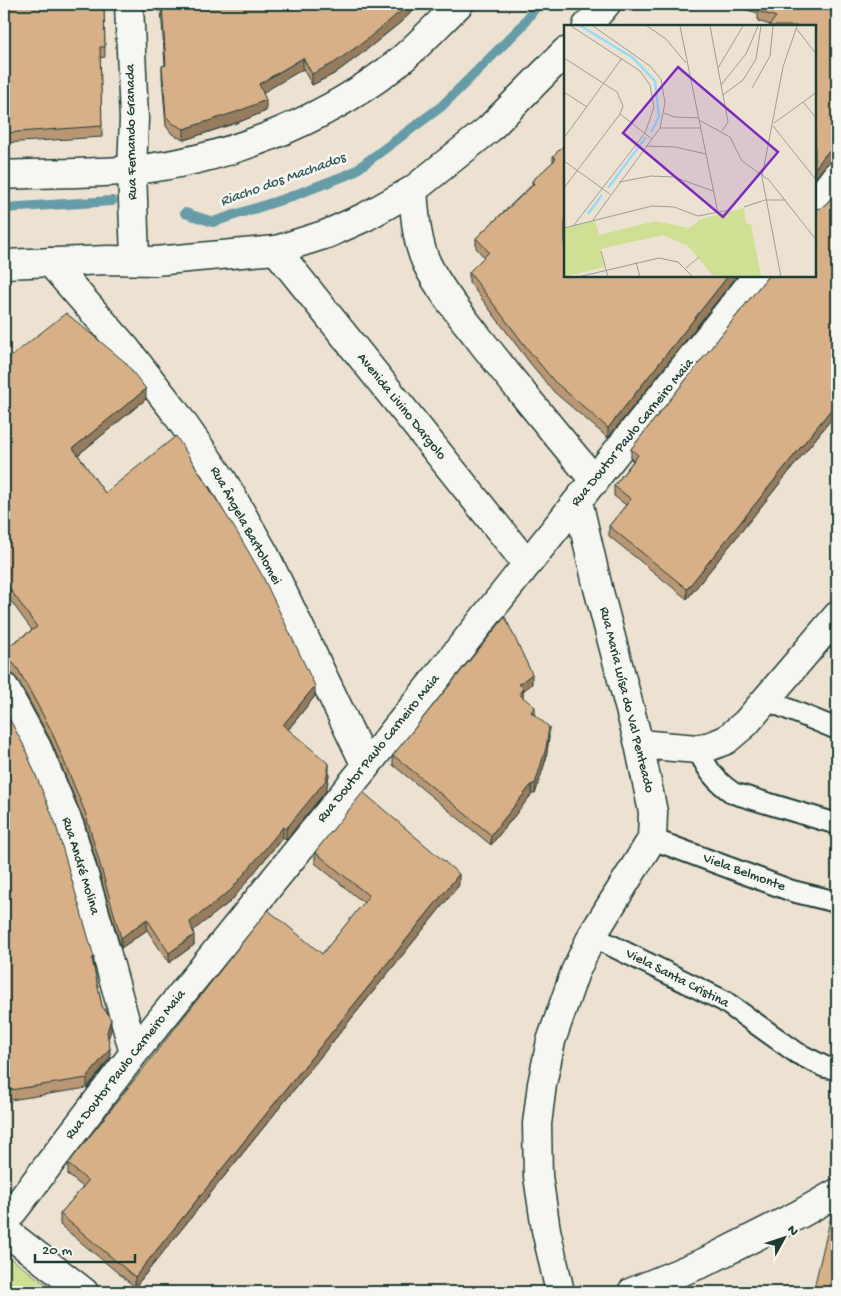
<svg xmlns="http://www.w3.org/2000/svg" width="841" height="1296" viewBox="0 0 841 1296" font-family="'Gochi Hand',sans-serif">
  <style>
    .green { fill: #cfe094; stroke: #778e64 }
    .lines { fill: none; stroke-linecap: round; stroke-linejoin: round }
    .stream { stroke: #669ca8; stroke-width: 10 }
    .service-casing { stroke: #1f3d34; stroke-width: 24 }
    .minor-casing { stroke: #1f3d34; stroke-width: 31 }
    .tertiary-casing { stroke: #1f3d34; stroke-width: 31 }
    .service { stroke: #f6f6f2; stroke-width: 20 }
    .minor { stroke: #f6f6f2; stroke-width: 28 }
    .tertiary { stroke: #f6f6f2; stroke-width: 28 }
    .wall { fill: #b99775; stroke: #1f3d34 }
    .shaded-wall { fill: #967b5f; stroke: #1f3d34 }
    .building { fill: #d7b088; stroke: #1f3d34 }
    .labels { text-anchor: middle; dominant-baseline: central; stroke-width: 5; stroke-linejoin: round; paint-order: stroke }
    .street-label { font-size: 14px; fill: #1f3d34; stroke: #f6f6f2 }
    .water-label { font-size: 15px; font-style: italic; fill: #375d5b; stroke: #f6f6f2 }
    .inset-river { fill: none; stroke: #95dcf6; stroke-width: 2.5 }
    .inset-road { fill: none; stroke: #9b9f93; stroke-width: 1 }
    .view { fill: #7b2cbf; fill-opacity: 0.15; stroke: #7b2cbf; stroke-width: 2.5 }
    .inset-edge { fill: none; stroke: #1f3d34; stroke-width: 2.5 }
  </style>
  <rect width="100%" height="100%" fill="#ede1d2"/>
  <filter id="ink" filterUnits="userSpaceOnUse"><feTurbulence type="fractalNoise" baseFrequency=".02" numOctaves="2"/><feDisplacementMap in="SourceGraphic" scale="10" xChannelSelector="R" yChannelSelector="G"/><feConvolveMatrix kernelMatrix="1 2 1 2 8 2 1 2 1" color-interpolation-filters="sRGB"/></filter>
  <g filter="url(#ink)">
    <path class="green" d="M4,1254L57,1292H4Z"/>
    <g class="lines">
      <path class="stream" d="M4,208L112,201
        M185,213L213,222L287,198L352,173L442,106L521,27L538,4"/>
      <defs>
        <path id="service" d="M766,700L837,729
          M697,749C709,771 713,779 733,793L837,824
          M652,839L792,891L837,902
          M592,936L724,1001L797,1053L825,1067L837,1069"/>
        <path id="minor" d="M129,4L134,119L132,170L135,260
          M413,190C415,214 416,241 427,264C440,290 459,313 477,336C515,385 555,433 595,481
          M815,204L837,175
          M276,250L527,564
          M50,262L127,350L173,409L223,481L265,555L366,766
          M4,687L37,748L70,827L107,955L134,1053
          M639,744L697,749L711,746L726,740L746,723L837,616
          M4,1223L134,1053L366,766L757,276
          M4,1230L84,1292
          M560,1292L546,1230L538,1176L537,1124L542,1084L551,1041L575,972L592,936L652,839L653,812L639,744L598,588L578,501
          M632,1292L705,1262L800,1214L837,1193"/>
        <path id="tertiary" d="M587,26L606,4
          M4,175C46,173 90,174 132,170C223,161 317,124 390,69C415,50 436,26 459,4
          M4,264L108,260L155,261L276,250L327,234L365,217L413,190L489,129L565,52"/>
      </defs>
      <use href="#service" class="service-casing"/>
      <use href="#minor" class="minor-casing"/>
      <use href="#tertiary" class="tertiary-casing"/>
      <use href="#service" class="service"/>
      <use href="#minor" class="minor"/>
      <use href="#tertiary" class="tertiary"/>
    </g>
    <path class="wall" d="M4,4L50,5H104L105,57L100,58L102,137L4,143Z
      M157,4H420L401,22L365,51L334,74L312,85L303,69L263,92L266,111L239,122L184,140L172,134L166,126L162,77V66L165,65L161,10L158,11Z
      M726,4H837V160L831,161L825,166L770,25L758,21V13Z
      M565,144V276H737L608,438L554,392L530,363L469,282V272L484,257L476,248V238L532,185V181L553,162V156Z
      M837,190V412L687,599L609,536V526L626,505L614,496V486L633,461L631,459V449L768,276L821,208L827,203Z
      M4,362L146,399L78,455L105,493L315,696L288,730L329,775L326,791L286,840L283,837L231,901L193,930L194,945L169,963L147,930L121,948L85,823L51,741L18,680L13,674L4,671V649L32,630L5,593Z
      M532,684L523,691V697L549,737L546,759L535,794H532L491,845L393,765V755Z
      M4,709L94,968L102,1006L111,1030L108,1038L110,1058L87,1088L4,1101Z
      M315,852L459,885L135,1287L60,1225V1214L83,1187L68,1175V1164L322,954L364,903L315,863Z"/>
    <path class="shaded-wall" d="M158,4H161V10L158,11Z
      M409,4H420L401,22L365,51L334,74L312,85V74Z
      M303,58V69L259,95V84Z
      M266,100V111L239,122L184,140V129Z
      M831,150V161L825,166L815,178V168L825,155Z
      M728,276H737L608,438V428Z
      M146,389V399L73,459V448Z
      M837,402V412L687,599V589Z
      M5,582V593L4,594V583Z
      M532,674V684L523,691V698L519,704V684Z
      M315,686V696L283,736V725Z
      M535,707V717L531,712Z
      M549,727V737L546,759L535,794V784Z
      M329,764V775L326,791L286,840V829Z
      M532,784V794L491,845V835Z
      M283,827V837L231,901L190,933V922Z
      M459,874V885L135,1287V1277Z
      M147,919V930L121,948V938Z
      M194,935V945L169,963V953Z
      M94,957V968L92,959Z
      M111,1019V1030L107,1042V1032Z
      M110,1048V1058L87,1088V1078Z"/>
    <path class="building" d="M4,4H50V5H104L105,47H100L102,126L4,133Z
      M162,4H409L401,11L365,41L334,63L312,74L303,58L259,84L266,100L239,111L184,129L172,123L166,116L162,66L166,65Z
      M760,4H837V149L831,150L825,155L815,168V26H769L776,17L758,11Z
      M565,144V276H728L608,428L554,381L530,352L469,272L489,252L476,238L534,184L532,181L556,159L553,156Z
      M837,190V402L687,589L609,526L631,499L614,486L638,455L631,449L768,276H815V209L821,208L827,203Z
      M66,313L125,362L146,389L73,448L105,493L176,436L237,532L262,575L315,686L283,725L329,764L326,780L286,829L283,827L231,890L190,922L194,935L169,953L147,919L121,938L85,812L51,730L18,669L13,663L4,661V649L37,627L5,582L4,583V362Z
      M505,617L532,674L519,684L523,688L519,694L535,707L531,712L549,727L546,748L535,784H532L491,835L393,755Z
      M4,709L23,744L55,822L94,957L92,959L102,1006L111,1019L107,1032L110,1048L87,1078L4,1091Z
      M363,792L459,874L135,1277L60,1214L88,1181L68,1164L268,910L322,954L369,896L315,852Z
      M837,1205V1292H813L833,1208Z
      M740,1291L771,1292H740Z"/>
  </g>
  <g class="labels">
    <g class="street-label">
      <text transform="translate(132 132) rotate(-91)">Rua Fernando Granada</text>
      <text transform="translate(401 407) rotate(51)">Avenida Livino Dargolo</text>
      <text transform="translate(633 433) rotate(-51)">Rua Doutor Paulo Carneiro Maia</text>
      <text transform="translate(245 526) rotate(61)">Rua Ângela Bartolomei</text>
      <text transform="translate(626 700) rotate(76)">Rua Maria Luísa do Val Penteado</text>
      <text transform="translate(379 749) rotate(-51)">Rua Doutor Paulo Carneiro Maia</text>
      <text transform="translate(80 866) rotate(73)">Rua André Molina</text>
      <text transform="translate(744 873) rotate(20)">Viela Belmonte</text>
      <text transform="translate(677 979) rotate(27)">Viela Santa Cristina</text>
      <text transform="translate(126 1065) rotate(-52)">Rua Doutor Paulo Carneiro Maia</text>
    </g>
    <g class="water-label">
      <text transform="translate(283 180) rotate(-20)">Riacho dos Machados</text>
    </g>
  </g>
  <g transform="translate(564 25)">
    <rect width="252" height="252" fill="#ede1d2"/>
    <path d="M180,183L182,198L187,199L197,252H150L124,221L99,210L36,224L40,242L0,252V203L31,195L35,210L91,196L125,203L137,194Z" fill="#cfe094"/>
    <path class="inset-river" d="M17,1L69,33L91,56L95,92L87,107M44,163L82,112M24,189L38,170"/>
    <path class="inset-road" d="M7,1L76,46L86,60L90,82L81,108L10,200M83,1L102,14L122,38M116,1L154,188M146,1L164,97L158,106M232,3L253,30M0,33L53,67L59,81L56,89L0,163M154,43L179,1M157,60L182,29L194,1M188,63L206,31L209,1M0,67L23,82M159,70L179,55L192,34L197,1M239,77L253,94M100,88L110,92L135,93M56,89L88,114M135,95L166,112L178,136L205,155L253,216M210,98L253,67M209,101L253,156M96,103H137M0,113L58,33M82,121L111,122L142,129M0,136L46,169M55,157L87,151L110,152L149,166M180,182L201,175H222M29,195L96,103L101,78L97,54L86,41L29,1M0,203L88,181L110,182L134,191L166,185M37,226L44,252M72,237L76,252M122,243L135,232M14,252L95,233L114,237L129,252M217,252L198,152L219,42L233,1"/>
    <path class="view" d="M114,42L214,127L159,192L59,108Z"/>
    <rect width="252" height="252" class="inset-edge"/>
  </g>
  <rect width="841" height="1296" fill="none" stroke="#f6f6f2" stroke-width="20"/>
  <rect x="10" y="10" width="821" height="1276" fill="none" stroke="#1f3d34" stroke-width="2" filter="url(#ink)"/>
  <g transform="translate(784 1238) rotate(50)" stroke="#f6f6f2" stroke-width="4" paint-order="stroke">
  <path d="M0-4L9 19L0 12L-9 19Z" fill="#1f3d34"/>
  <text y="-8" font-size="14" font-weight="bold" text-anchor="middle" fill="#1f3d34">N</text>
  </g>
  <path d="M35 1254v8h100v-8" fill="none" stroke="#1f3d34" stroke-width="2.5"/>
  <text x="42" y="1254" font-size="15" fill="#1f3d34" stroke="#f6f6f2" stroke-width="4" paint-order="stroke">20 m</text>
</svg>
